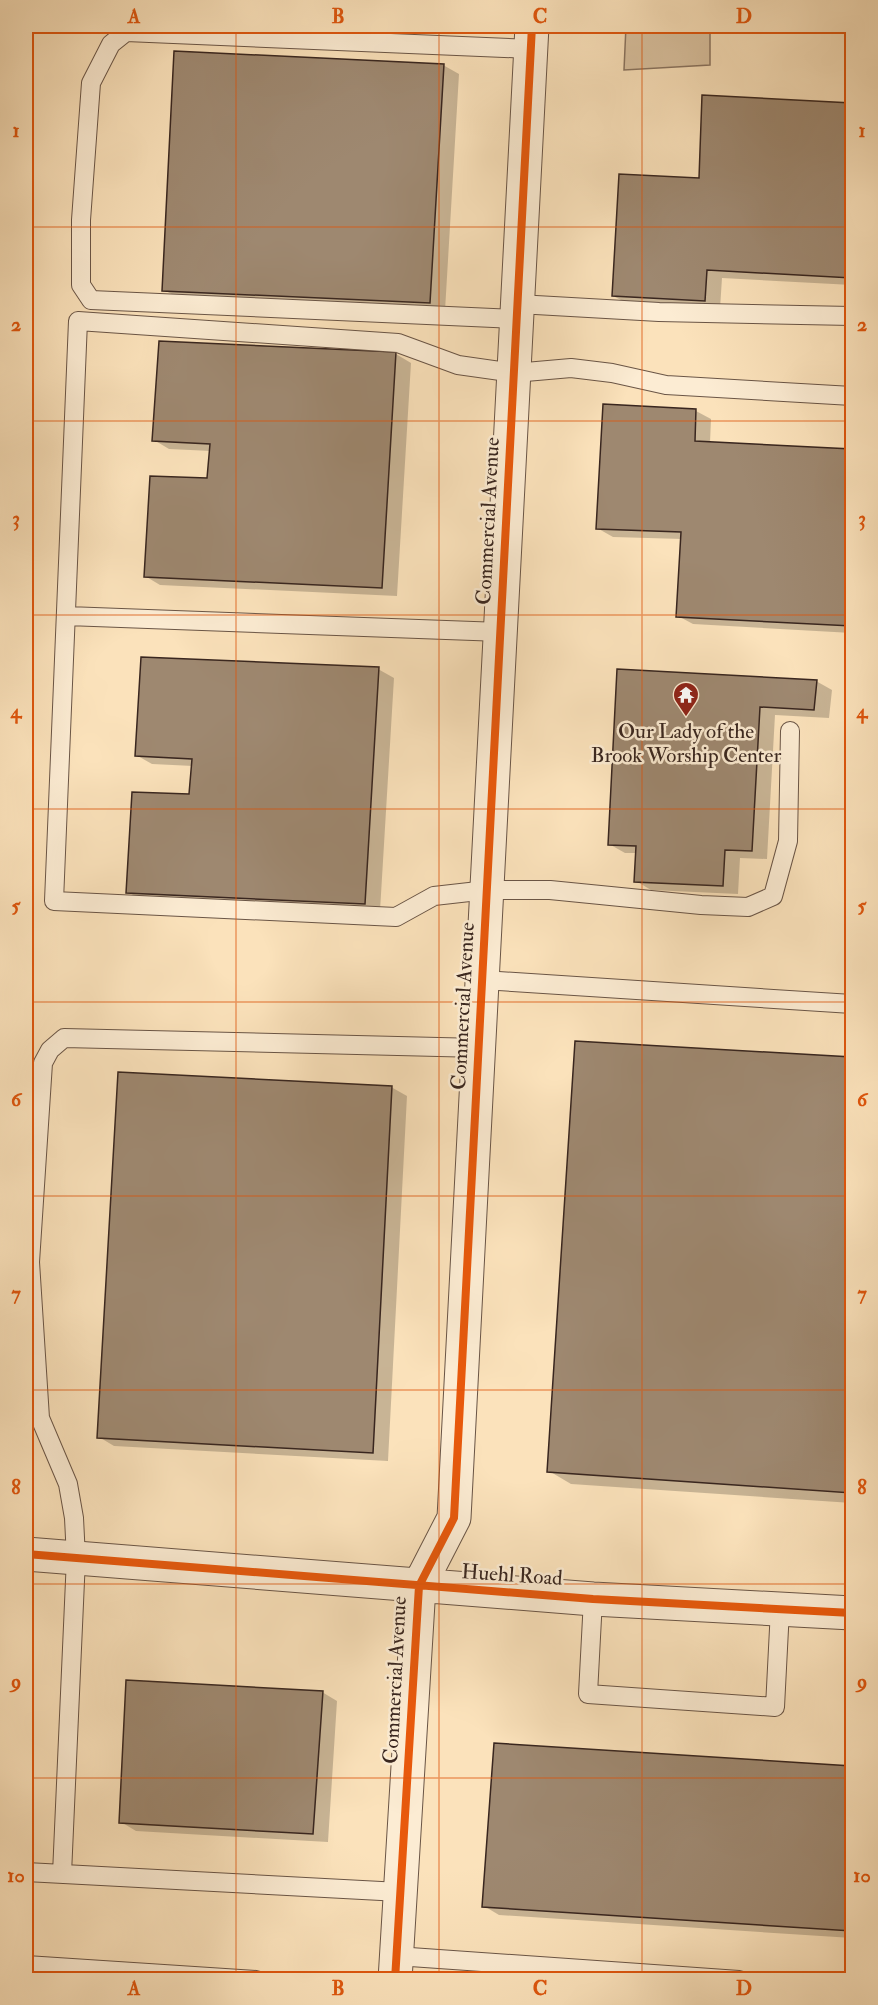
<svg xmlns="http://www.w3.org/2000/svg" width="878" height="2005" viewBox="0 0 878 2005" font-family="'IM FELL Double Pica',serif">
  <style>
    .green { fill: #dac2a0; stroke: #8a7460; stroke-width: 1.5 }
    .shadow { fill: #0003 }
    .building { fill: #9e8870; stroke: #39261f; stroke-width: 1.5 }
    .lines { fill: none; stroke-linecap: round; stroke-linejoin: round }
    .lane-casing { stroke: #6a5546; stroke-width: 20 }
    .street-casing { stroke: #6a5546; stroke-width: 35 }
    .lane { stroke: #fcecd3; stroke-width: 18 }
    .street { stroke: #fcecd3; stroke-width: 33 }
    .cycleway-casing { stroke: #fcecd3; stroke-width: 11 }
    .cycleway { stroke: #e8590c; stroke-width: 8 }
    .grid { fill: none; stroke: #df560d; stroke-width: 1.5; stroke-opacity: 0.55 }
    .labels { text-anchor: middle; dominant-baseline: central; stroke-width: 5; stroke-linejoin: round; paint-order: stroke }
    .street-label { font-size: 21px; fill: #39261f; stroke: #fcecd3 }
    .poi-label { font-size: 21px; fill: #39261f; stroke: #fcecd3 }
    .neatline { fill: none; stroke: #df560d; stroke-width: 2 }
    .grid-label { font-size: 20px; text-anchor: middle; font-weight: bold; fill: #df560d }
  </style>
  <rect width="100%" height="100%" fill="#fbe2bb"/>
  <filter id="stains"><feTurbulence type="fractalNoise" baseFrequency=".00333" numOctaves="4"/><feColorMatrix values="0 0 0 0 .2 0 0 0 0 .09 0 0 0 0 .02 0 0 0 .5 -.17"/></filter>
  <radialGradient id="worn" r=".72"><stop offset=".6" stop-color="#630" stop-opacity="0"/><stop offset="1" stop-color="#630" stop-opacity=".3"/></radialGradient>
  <path class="green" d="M626,26H710V65L624,70Z"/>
  <path class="shadow" d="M443,65L459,74L445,311L179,298L164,290Z
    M703,97L852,104V285L722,278L720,309L629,304L613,296L700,180Z
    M160,343L396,354L411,363L397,596L160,585L145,576L208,480L211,451L169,449L154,440Z
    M696,411L711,419L710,443L852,450V633L693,624L678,616L682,539L613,537L597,528Z
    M378,669L394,678L380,911L143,901L128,892L191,795L193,766L152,764L136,755Z
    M618,671L816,681L832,690L829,718L775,715L767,859L740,858L738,894L651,890L636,881L637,853H625L609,844Z
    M577,1043L852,1059V1503L571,1484L549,1471Z
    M391,1087L407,1096L388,1461L114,1446L99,1437Z
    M322,1692L337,1701L328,1842L136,1831L121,1822Z
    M496,1744L852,1767V1938L499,1915L484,1906Z"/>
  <path class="building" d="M174,51L444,64L430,303L162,291Z
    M702,95L852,103V278L707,270L705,301L612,296L619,174L699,178Z
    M159,341L396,352L382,588L144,577L150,476L207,478L210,444L152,441Z
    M603,404L696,409L695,441L852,449V626L676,617L681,532L596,529Z
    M141,657L379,667L365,904L126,893L132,792L189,794L192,759L135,756Z
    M617,669L817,680L814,710L760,707L752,851L725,850L723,886L634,882L636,846L608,845Z
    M575,1041L852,1057V1493L547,1472Z
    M118,1072L392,1086L373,1453L97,1438Z
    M126,1680L323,1691L313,1834L119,1823Z
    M494,1743L852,1766V1931L482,1907Z"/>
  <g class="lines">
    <defs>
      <path id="lane" d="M518,304L659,312L852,316
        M517,319L91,300L81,285V220L91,83L111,44L126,32L531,49
        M67,616L501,632
        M790,731L788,841L773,896L748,907L701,905L550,890H487L434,896L396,917L54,901L78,321L398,343L458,365L514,373L571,368L612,373L666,385L852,396
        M483,980L852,1004
        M593,1599L588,1694L775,1707L780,1609
        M26,1872L400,1892
        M62,1874L76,1558L74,1518L68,1484L40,1418L30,1262L43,1063L50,1050L64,1038L480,1048
        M396,1956L739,1980
        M26,1965L256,1980"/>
      <path id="street" d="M26,1554L593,1599L852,1613
        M395,1980L419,1586L454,1518L532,26"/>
    </defs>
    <use href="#lane" class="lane-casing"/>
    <use href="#street" class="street-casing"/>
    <use href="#lane" class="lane"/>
    <use href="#street" class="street"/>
    <defs>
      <path id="cycleway" d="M26,1554L593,1599L852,1613
        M395,1980L419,1586L454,1518L532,26"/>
    </defs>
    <use href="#cycleway" class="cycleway-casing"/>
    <use href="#cycleway" class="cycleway"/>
  </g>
  <path class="grid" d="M236,26V1980M439,26V1980M642,26V1980M26,227H852M26,421H852M26,615H852M26,809H852M26,1002H852M26,1196H852M26,1390H852M26,1584H852M26,1778H852"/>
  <defs>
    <symbol id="temple-pin" viewBox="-11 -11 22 30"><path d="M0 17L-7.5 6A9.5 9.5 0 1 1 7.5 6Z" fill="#8f2418" stroke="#fcecd3"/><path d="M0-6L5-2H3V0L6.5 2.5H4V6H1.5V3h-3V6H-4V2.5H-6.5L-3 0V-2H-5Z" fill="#fff"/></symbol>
  </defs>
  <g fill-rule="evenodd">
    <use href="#temple-pin" x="671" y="680" width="30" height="40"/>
  </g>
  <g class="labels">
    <g class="street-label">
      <text transform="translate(488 521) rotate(-87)">Commercial Avenue</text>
      <text transform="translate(463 1006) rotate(-87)">Commercial Avenue</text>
      <text transform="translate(512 1575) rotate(4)">Huehl Road</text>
      <text transform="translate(395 1680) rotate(-87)">Commercial Avenue</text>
    </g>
    <g class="poi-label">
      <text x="686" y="731">Our Lady of the<tspan x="686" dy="24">Brook Worship Center</tspan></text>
    </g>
  </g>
  <rect width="878" height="2005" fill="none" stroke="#fbe2bb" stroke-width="66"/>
  <rect x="33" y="33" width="812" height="1939" class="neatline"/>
  <g class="grid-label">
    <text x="134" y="23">A</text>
    <text x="338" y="23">B</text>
    <text x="540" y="23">C</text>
    <text x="744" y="23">D</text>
    <text x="16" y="137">1</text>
    <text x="862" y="137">1</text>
    <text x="16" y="331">2</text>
    <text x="862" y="331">2</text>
    <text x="16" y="525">3</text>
    <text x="862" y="525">3</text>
    <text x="16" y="718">4</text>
    <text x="862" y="718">4</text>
    <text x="16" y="912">5</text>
    <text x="862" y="912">5</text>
    <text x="16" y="1106">6</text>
    <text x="862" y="1106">6</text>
    <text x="16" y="1300">7</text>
    <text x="862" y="1300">7</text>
    <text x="16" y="1494">8</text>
    <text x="862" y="1494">8</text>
    <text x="16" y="1688">9</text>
    <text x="862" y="1688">9</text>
    <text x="16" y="1882">10</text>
    <text x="862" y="1882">10</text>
    <text x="134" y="1995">A</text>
    <text x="338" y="1995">B</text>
    <text x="540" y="1995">C</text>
    <text x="744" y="1995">D</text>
  </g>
  <rect width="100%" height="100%" filter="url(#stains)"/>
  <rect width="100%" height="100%" fill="url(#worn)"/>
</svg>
